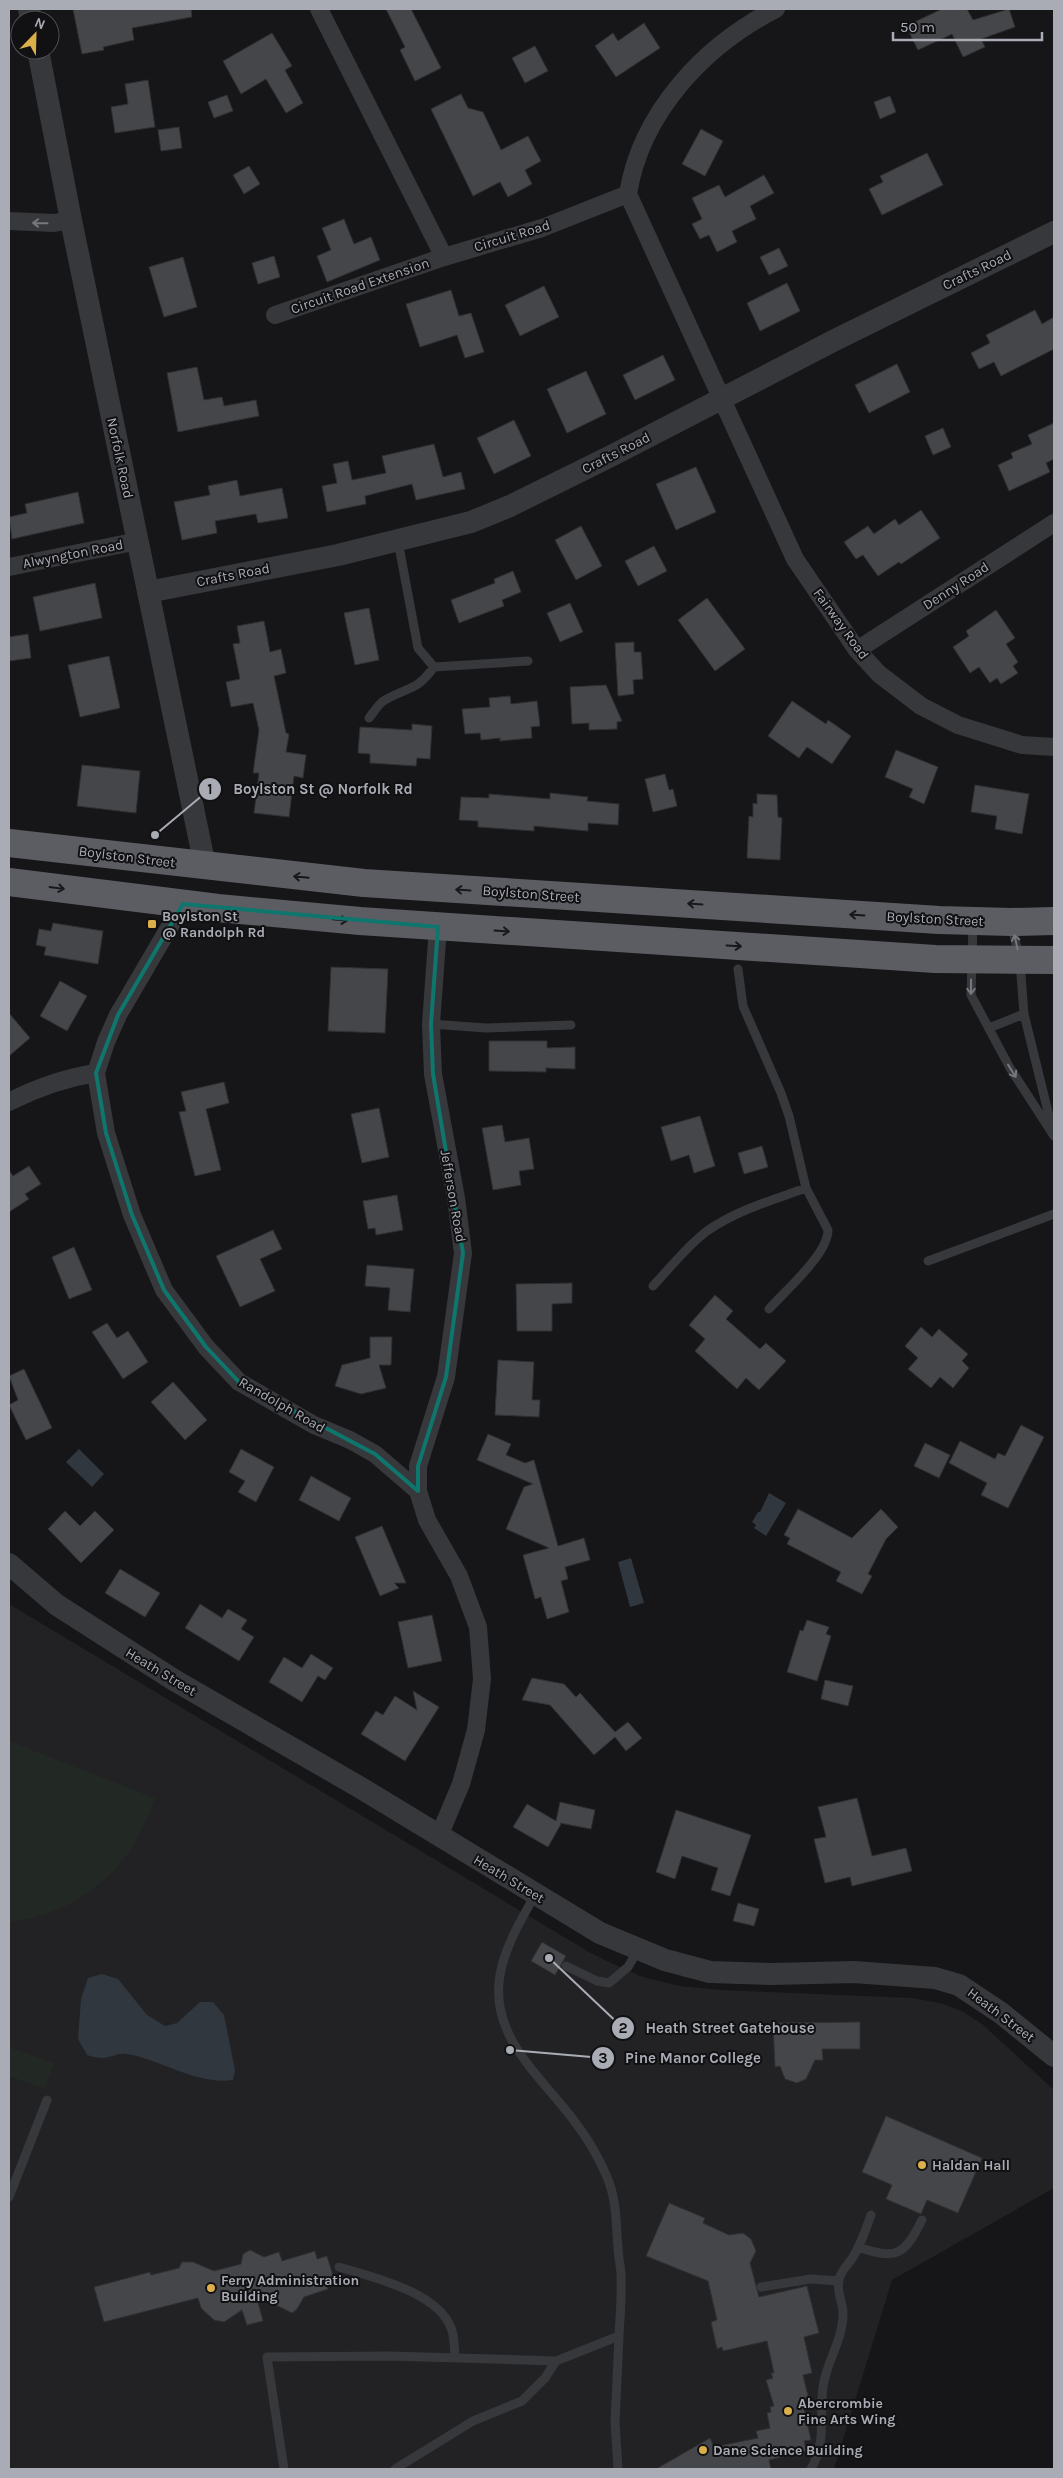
<svg xmlns="http://www.w3.org/2000/svg" width="1063" height="2478" viewBox="0 0 1063 2478" font-family="Karla,sans-serif">
  <style>
    .built { fill: #222224 }
    .green { fill: #222823 }
    .water { fill: #30373e }
    .building { fill: #454649; stroke: #303033 }
    .lines { fill: none; stroke-linecap: round; stroke-linejoin: round }
    .service { stroke: #37383b; stroke-width: 9 }
    .minor { stroke: #37383b; stroke-width: 18 }
    .tertiary { stroke: #37383b; stroke-width: 22 }
    .trunk { stroke: #5c5d63; stroke-width: 28 }
    .oneway { stroke: #76787e }
    .oneway2 { stroke: #18181a }
    .marked { fill: none; stroke: #0f766e; stroke-width: 4; stroke-linejoin: round }
    .poi-dot { fill: #dbaf49; stroke: #111012; stroke-width: 2 }
    .labels { text-anchor: middle; dominant-baseline: central; stroke-width: 4; stroke-linejoin: round; paint-order: stroke }
    .street-label { font-size: 14px; fill: #a9acb5; stroke: #111012 }
    .poi-label { font-size: 14px; font-weight: bold; fill: #a9acb5; stroke: #111012; text-anchor: start }
    .leader { fill: none; stroke: #a9acb5; stroke-width: 2 }
    .callout-dot { fill: #a9acb5; stroke: #111012; stroke-width: 2 }
    .mark-label { font-size: 15px; text-anchor: middle; font-weight: bold; fill: #111 }
    .callout-label { font-size: 15px; text-anchor: middle; font-weight: bold; fill: #a9acb5; stroke: #111012; stroke-width: 4; stroke-linejoin: round; paint-order: stroke }
  </style>
  <rect width="100%" height="100%" fill="#161517"/>
  <path class="built" d="M9,1604L589,1952L613,1964L643,1977L680,1986L721,1990L911,1998L940,2003L962,2011L982,2024L1054,2090V2188L892,2280L834,2469H9Z"/>
  <path class="green" d="M9,1741L155,1798C149,1813 143,1829 135,1843C108,1887 60,1917 9,1922Z
    M9,2047L54,2063L45,2089L9,2076Z"/>
  <path class="water" d="M79,1449L104,1474L92,1487L66,1462Z
    M769,1493L786,1503L766,1536L754,1528L756,1525L752,1522L758,1512H760Z
    M631,1558L644,1603L630,1607L618,1562Z
    M102,1974L118,1979L147,2015L165,2026L177,2023L200,2002H213L224,2015L235,2070L233,2080C198,2085 165,2062 132,2055C118,2051 114,2057 102,2058C97,2058 91,2056 87,2055L78,2039L81,1999L88,1978Z"/>
  <path class="building" d="M73,9H191L192,17L132,28L134,40L103,47L104,50L82,54Z
    M386,9H411L441,68L415,81L400,50L405,47Z
    M942,9H967L973,20L1009,9L1015,27L981,39L985,47L963,57L952,34L918,50L906,26Z
    M644,23L660,48L616,77L595,46L613,33L618,41Z
    M272,33L292,66L285,70L303,103L286,113L266,79L241,94L223,61Z
    M535,46L548,71L525,83L512,58Z
    M148,80L155,127L115,133L111,107L128,104L125,84Z
    M461,94L468,108L483,112L501,150L528,136L541,161L525,170L532,184L508,197L500,182L473,196L431,109Z
    M227,95L233,111L214,118L208,102Z
    M890,96L896,112L880,119L874,102Z
    M179,127L182,148L161,151L158,130Z
    M701,129L723,141L705,176L682,164Z
    M927,153L943,185L882,215L869,189L883,182L880,176Z
    M249,166L260,184L244,194L233,175Z
    M764,175L774,193L750,206L756,219L732,231L737,242L717,252L709,235L700,239L692,224L702,219L692,198L719,185L725,197Z
    M344,219L354,244L371,237L380,260L327,282L317,256L331,250L322,228Z
    M779,248L788,266L769,275L760,257Z
    M274,256L280,277L258,284L252,263Z
    M183,257L197,307L164,317L149,267Z
    M787,283L800,311L760,331L747,303Z
    M544,286L559,317L520,336L505,305Z
    M451,290L459,316L471,313L484,352L465,358L457,335L420,347L406,304Z
    M1035,310L1042,324L1054,317V349L1001,376L994,362L979,369L971,353L990,343L986,335Z
    M663,355L675,380L635,400L623,375Z
    M897,364L910,392L869,413L855,385Z
    M197,367L204,400L222,397L224,406L256,400L259,416L178,432L167,373Z
    M586,371L606,414L567,433L547,389Z
    M514,420L531,456L494,474L477,438Z
    M1054,423V459L1046,463L1050,472L1009,491L998,465L1013,458L1011,453L1032,444L1028,435Z
    M943,428L951,447L933,455L925,436Z
    M434,444L443,477L461,472L465,489L416,500L412,484L365,496L366,504L327,512L322,486L337,483L333,464L348,461L352,480L386,473L382,456Z
    M696,467L716,512L676,530L656,484Z
    M237,480L240,496L282,488L288,518L258,523L256,514L215,521L217,533L182,540L174,502L210,495L208,486Z
    M78,492L84,523L12,539L9,517L27,513L25,504Z
    M921,510L940,538L901,564L899,562L878,576L863,555L856,559L844,542L868,526L874,534L895,519L899,525Z
    M581,526L602,566L576,580L555,540Z
    M654,546L667,571L638,586L625,561Z
    M513,571L521,592L502,600L504,606L459,623L451,600L495,583L494,579Z
    M95,583L102,618L40,631L33,597Z
    M707,598L745,649L715,671L678,620Z
    M570,603L583,632L560,642L547,613Z
    M369,608L379,660L355,665L344,613Z
    M996,610L1015,638L1006,644L1018,662L1013,666L1018,673L1001,684L997,678L990,683L979,667L970,673L953,647L969,636L966,631Z
    M264,621L270,652L281,649L286,673L274,676L286,733L289,734L286,752L306,755L303,778L294,776L289,817L254,813L259,773H253L259,730L253,703L231,707L226,682L240,679L233,644L240,643L237,626Z
    M28,634L31,658L9,661V637Z
    M634,642V652H641L643,679L633,680L634,694L618,696L615,643Z
    M109,656L120,708L80,717L68,665Z
    M606,685L622,721L617,722V729L589,730V723L572,724L570,687Z
    M510,696L511,704L537,701L540,726L531,727L532,738L500,741V738L481,740L480,733L465,734L462,709L490,707L489,698Z
    M792,701L826,724L828,720L851,736L832,764L807,747L799,758L768,736Z
    M412,724L432,726L430,759L417,758L416,766L370,763V754L358,753L360,727L412,730Z
    M896,750L938,767L924,804L909,797L913,789L885,777Z
    M82,765L140,771L136,813L77,806Z
    M665,774L669,790L673,789L677,806L653,812L645,779Z
    M975,785L1029,794L1022,834L995,829L997,816L971,812Z
    M550,793L588,797L587,801L619,804L618,825L588,823V831L534,826V831L478,827V821L459,820L461,797L489,798V794L550,799Z
    M757,794L777,795L778,817L782,818L780,860L747,858L749,816L753,817V803L757,804Z
    M53,923L103,931L98,964L44,955L46,947L36,945L39,929L51,931Z
    M331,967L388,969L385,1033L328,1031Z
    M60,981L87,996L67,1031L40,1016Z
    M9,1013L30,1038L9,1056Z
    M489,1041H547V1048L575,1047V1069L546,1068V1072L489,1071Z
    M224,1082L229,1103L206,1109L221,1170L195,1176L179,1112L186,1111L181,1092Z
    M379,1108L389,1157L362,1163L351,1114Z
    M700,1116L715,1166L694,1173L689,1155L671,1161L661,1127Z
    M502,1125L505,1142L529,1138L534,1169L519,1171L521,1185L493,1190L482,1128Z
    M762,1146L768,1167L744,1174L738,1153Z
    M29,1166L41,1184L25,1194L29,1199L9,1212V1170L13,1176Z
    M397,1195L403,1230L376,1235L375,1228L368,1229L363,1201Z
    M273,1230L282,1249L260,1259L275,1291L240,1307L216,1256Z
    M74,1247L92,1290L69,1299L52,1257Z
    M367,1265L414,1269L410,1312L388,1310L390,1288L365,1286Z
    M572,1283V1303L552,1304V1331H517L516,1284Z
    M715,1295L733,1311L726,1319L760,1349L766,1343L786,1361L759,1390L746,1378L737,1389L695,1351L705,1339L689,1325Z
    M107,1323L117,1338L128,1331L148,1362L123,1379L92,1332Z
    M921,1327L932,1337L939,1329L968,1354L962,1361L969,1368L953,1388L940,1377L931,1388L908,1369L918,1358L905,1346Z
    M370,1337H392L391,1365H379L386,1388L361,1394L335,1386L342,1365L370,1358Z
    M498,1360L534,1362L532,1400H540L539,1417L495,1415Z
    M24,1369L52,1428L26,1440L9,1405L18,1400L9,1376Z
    M173,1382L207,1420L185,1440L151,1402Z
    M1021,1425L1044,1437L1008,1508L981,1495L987,1483L949,1463L960,1441L995,1459L998,1453L1005,1456Z
    M488,1434L511,1444L506,1455L525,1463L534,1460L558,1546L584,1538L590,1560L565,1567L568,1579L561,1581L569,1612L547,1619L541,1597L535,1599L523,1555L549,1548L506,1529L524,1487L533,1484L477,1460Z
    M925,1443L950,1455L939,1478L914,1466Z
    M241,1449L274,1467L256,1502L238,1492L245,1481L229,1472Z
    M311,1476L351,1498L339,1521L299,1500Z
    M798,1509L852,1538L881,1509L898,1527L886,1539L868,1574L872,1576L862,1594L836,1581L841,1572L787,1544L790,1538L784,1535Z
    M65,1511L80,1526L95,1511L114,1530L81,1563L48,1529Z
    M382,1526L406,1583H394L399,1588L380,1596L355,1537Z
    M120,1569L160,1593L145,1617L105,1593Z
    M200,1604L222,1618L228,1609L247,1620L241,1629L254,1637L239,1661L185,1628Z
    M432,1615L442,1661L408,1668L398,1622Z
    M807,1620L829,1627L826,1634L831,1636L817,1681L787,1672L800,1630L803,1631Z
    M311,1654L333,1668L325,1680L318,1676L302,1702L269,1682L284,1657L302,1668Z
    M532,1678L564,1684L576,1697L580,1693L615,1732L628,1722L642,1738L626,1751L615,1737L594,1755L550,1705L522,1700Z
    M825,1680L853,1686L848,1706L821,1699Z
    M413,1691L439,1707L405,1761L361,1734L376,1711L383,1715L395,1696L417,1710Z
    M857,1798L872,1856L906,1848L912,1871L852,1886L850,1877L825,1883L814,1839L826,1837L818,1807Z
    M560,1802L595,1810L591,1829L560,1823L561,1824L548,1847L513,1827L527,1804L556,1821Z
    M676,1810L751,1835L730,1896L711,1890L718,1868L682,1856L675,1879L656,1872Z
    M738,1903L759,1909L754,1926L733,1921Z
    M542,1942L566,1956L555,1975L531,1961Z
    M860,2022V2049H822L823,2060H815L806,2079L797,2083L785,2079L780,2066L775,2067L773,2023Z
    M886,2116L982,2158L958,2213L927,2200L921,2214L886,2199L892,2185L862,2172Z
    M669,2203L705,2218L703,2223L729,2235L743,2233L751,2239L756,2251L750,2263L759,2297L807,2286L819,2333L804,2337L812,2373L803,2375L811,2408L804,2409L811,2440L804,2441L807,2451L769,2460L771,2469H656L710,2438L714,2447L758,2438L756,2431L770,2428L767,2413L771,2412L770,2407L774,2406L766,2380L773,2378L771,2373H774L767,2341L723,2351L722,2347L717,2349L711,2322L717,2320L708,2281L646,2256Z
    M250,2250L264,2257L279,2252L282,2261L315,2251L317,2259L327,2256L335,2282L326,2285L328,2289L304,2297L297,2309L292,2313L256,2295L263,2321L247,2325L242,2310L224,2322L214,2320L201,2308L198,2298L104,2322L94,2287L150,2272L151,2275L179,2268L182,2262H193L214,2271L241,2264L243,2254Z"/>
  <g class="lines">
    <path class="service" d="M398,541L418,648L434,667L528,661
      M369,718C374,712 379,703 385,700C408,686 415,693 434,667
      M973,924L971,995L1010,1068L1054,1136
      M1012,926L1020,962L1024,1014L1052,1128
      M738,969L743,1006L781,1093L789,1116L806,1188L828,1230C828,1254 786,1290 769,1309
      M431,1024L486,1028L571,1025
      M989,1028L1024,1014
      M928,1261L1054,1214
      M653,1286C670,1268 687,1246 707,1231C737,1210 773,1200 806,1188
      M566,1966L597,1981L609,1983L628,1967L638,1950
      M9,2197L47,2100
      M858,2247C896,2260 904,2256 922,2220
      M339,2267C372,2277 438,2292 451,2328C455,2336 454,2349 455,2358
      M761,2287L811,2279L838,2281
      M284,2469L267,2357L390,2356L556,2361L619,2336C620,2316 622,2295 621,2275C621,2266 618,2257 618,2248C616,2225 617,2200 607,2177C599,2158 588,2139 575,2122C542,2077 489,2037 500,1975C505,1946 521,1920 535,1895
      M395,2469L473,2421L522,2401L545,2378L556,2361
      M618,2469L615,2422L619,2336
      M811,2469C827,2442 819,2416 823,2387C826,2362 843,2341 843,2313C843,2302 836,2292 839,2280C841,2270 848,2265 853,2257C861,2244 866,2229 871,2215"/>
    <path class="minor" d="M319,9L444,257
      M628,194L795,559L857,650L879,674L921,706L958,725L1022,745L1054,747
      M628,194C641,112 705,45 776,9
      M9,221L54,223L71,220
      M275,315L444,257L542,228L628,194
      M9,567L138,541
      M857,650L1054,523
      M183,904L118,1015L106,1042L96,1073L106,1133L132,1215L164,1290L206,1347L239,1382L314,1425L350,1440L375,1454L418,1491L427,1520L459,1576L478,1627L482,1679L476,1730L461,1784L439,1836
      M9,1102C38,1087 64,1078 96,1073
      M418,1491V1466L446,1377L463,1253L456,1198L433,1074L431,1024L438,927"/>
    <path class="tertiary" d="M29,9L31,20
      M38,50L71,220L205,866
      M148,592L338,555L471,522L510,506L611,456L835,340L1054,232
      M9,1564L57,1605L174,1680L361,1788L600,1933L665,1960L710,1972L773,1974L854,1972L935,1978L959,1985L1001,2013L1054,2056"/>
    <path class="trunk" d="M9,843L364,883L939,920L1011,922L1054,921
      M9,882L218,908L360,921L935,959L1054,960"/>
  </g>
  <defs><path id="oneway-shaft" d="M-6 0H5M1.5-3L5.5 0L1.5 3" fill="none" stroke-width="1.6" stroke-linecap="round" stroke-linejoin="round" transform="scale(1.25)"/></defs>
  <g class="oneway">
    <use href="#oneway-shaft" transform="translate(40 223) rotate(-179)"/>
    <use href="#oneway-shaft" transform="translate(1016 942) rotate(-102)"/>
    <use href="#oneway-shaft" transform="translate(971 987) rotate(90)"/>
    <use href="#oneway-shaft" transform="translate(1012 1071) rotate(58)"/>
  </g>
  <g class="oneway2">
    <use href="#oneway-shaft" transform="translate(301 877) rotate(-174)"/>
    <use href="#oneway-shaft" transform="translate(57 888) rotate(8)"/>
    <use href="#oneway-shaft" transform="translate(463 890) rotate(-176)"/>
    <use href="#oneway-shaft" transform="translate(695 904) rotate(-176)"/>
    <use href="#oneway-shaft" transform="translate(857 915) rotate(-176)"/>
    <use href="#oneway-shaft" transform="translate(340 920) rotate(5)"/>
    <use href="#oneway-shaft" transform="translate(502 931) rotate(4)"/>
    <use href="#oneway-shaft" transform="translate(734 946) rotate(3)"/>
  </g>
  <path class="marked" d="M183,904L438,927L431,1024L433,1074L463,1253L446,1377L418,1466V1491L375,1454L239,1382L206,1347L164,1290L132,1215L106,1133L96,1073L118,1015Z"/>
  <g class="poi-dot">
    <rect x="147" y="919" width="10" height="10" rx="2.5"/>
    <circle cx="922" cy="2165" r="5"/>
    <circle cx="211" cy="2288" r="5"/>
    <circle cx="788" cy="2411" r="5"/>
    <circle cx="703" cy="2450" r="5"/>
  </g>
  <g class="labels">
    <g class="street-label">
      <text transform="translate(512 236) rotate(-17)">Circuit Road</text>
      <text transform="translate(977 270) rotate(-26)">Crafts Road</text>
      <text transform="translate(360 286) rotate(-19)">Circuit Road Extension</text>
      <text transform="translate(616 453) rotate(-27)">Crafts Road</text>
      <text transform="translate(120 458) rotate(78)">Norfolk Road</text>
      <text transform="translate(73 554) rotate(-11)">Alwyngton Road</text>
      <text transform="translate(233 575) rotate(-11)">Crafts Road</text>
      <text transform="translate(956 586) rotate(-33)">Denny Road</text>
      <text transform="translate(841 624) rotate(54)">Fairway Road</text>
      <text transform="translate(127 857) rotate(7)">Boylston Street</text>
      <text transform="translate(531 894) rotate(4)">Boylston Street</text>
      <text transform="translate(935 919) rotate(3)">Boylston Street</text>
      <text transform="translate(453 1196) rotate(80)">Jefferson Road</text>
      <text transform="translate(282 1405) rotate(30)">Randolph Road</text>
      <text transform="translate(161 1672) rotate(31)">Heath Street</text>
      <text transform="translate(509 1879) rotate(31)">Heath Street</text>
      <text transform="translate(1001 2015) rotate(37)">Heath Street</text>
    </g>
    <g class="poi-label">
      <text x="162" y="916">Boylston St<tspan x="162" dy="16">@ Randolph Rd</tspan></text>
      <text x="932" y="2165">Haldan Hall</text>
      <text x="221" y="2280">Ferry Administration<tspan x="221" dy="16">Building</tspan></text>
      <text x="798" y="2403">Abercrombie<tspan x="798" dy="16">Fine Arts Wing</tspan></text>
      <text x="713" y="2450">Dane Science Building</text>
    </g>
  </g>
  <path class="leader" d="M155 835L210 789M549 1958L623 2028M510 2050L603 2058"/>
  <g class="callout-dot">
    <circle cx="155" cy="835" r="5"/>
    <circle cx="549" cy="1958" r="5"/>
    <circle cx="510" cy="2050" r="5"/>
    <circle cx="210" cy="789" r="12"/>
    <circle cx="623" cy="2028" r="12"/>
    <circle cx="603" cy="2058" r="12"/>
  </g>
  <g class="mark-label">
    <text x="210" y="794">1</text>
    <text x="623" y="2033">2</text>
    <text x="603" y="2063">3</text>
  </g>
  <g class="callout-label">
    <text x="323" y="794">Boylston St @ Norfolk Rd</text>
    <text x="730" y="2033">Heath Street Gatehouse</text>
    <text x="693" y="2063">Pine Manor College</text>
  </g>
  <rect width="1063" height="2478" fill="none" stroke="#a9acb5" stroke-width="20"/>
  <g transform="translate(35 35) rotate(23)"><circle r="24" fill="#111012" stroke="#4e4e53"/>
  <path d="M0-4L9 19L0 12L-9 19Z" fill="#dbaf49"/>
  <text y="-8" font-size="14" font-weight="bold" text-anchor="middle" fill="#a9acb5">N</text>
  </g>
  <path d="M893 32v8h149v-8" fill="none" stroke="#a9acb5" stroke-width="2.5"/>
  <text x="900" y="32" font-size="15" fill="#a9acb5" stroke="#111012" stroke-width="4" paint-order="stroke">50 m</text>
</svg>
